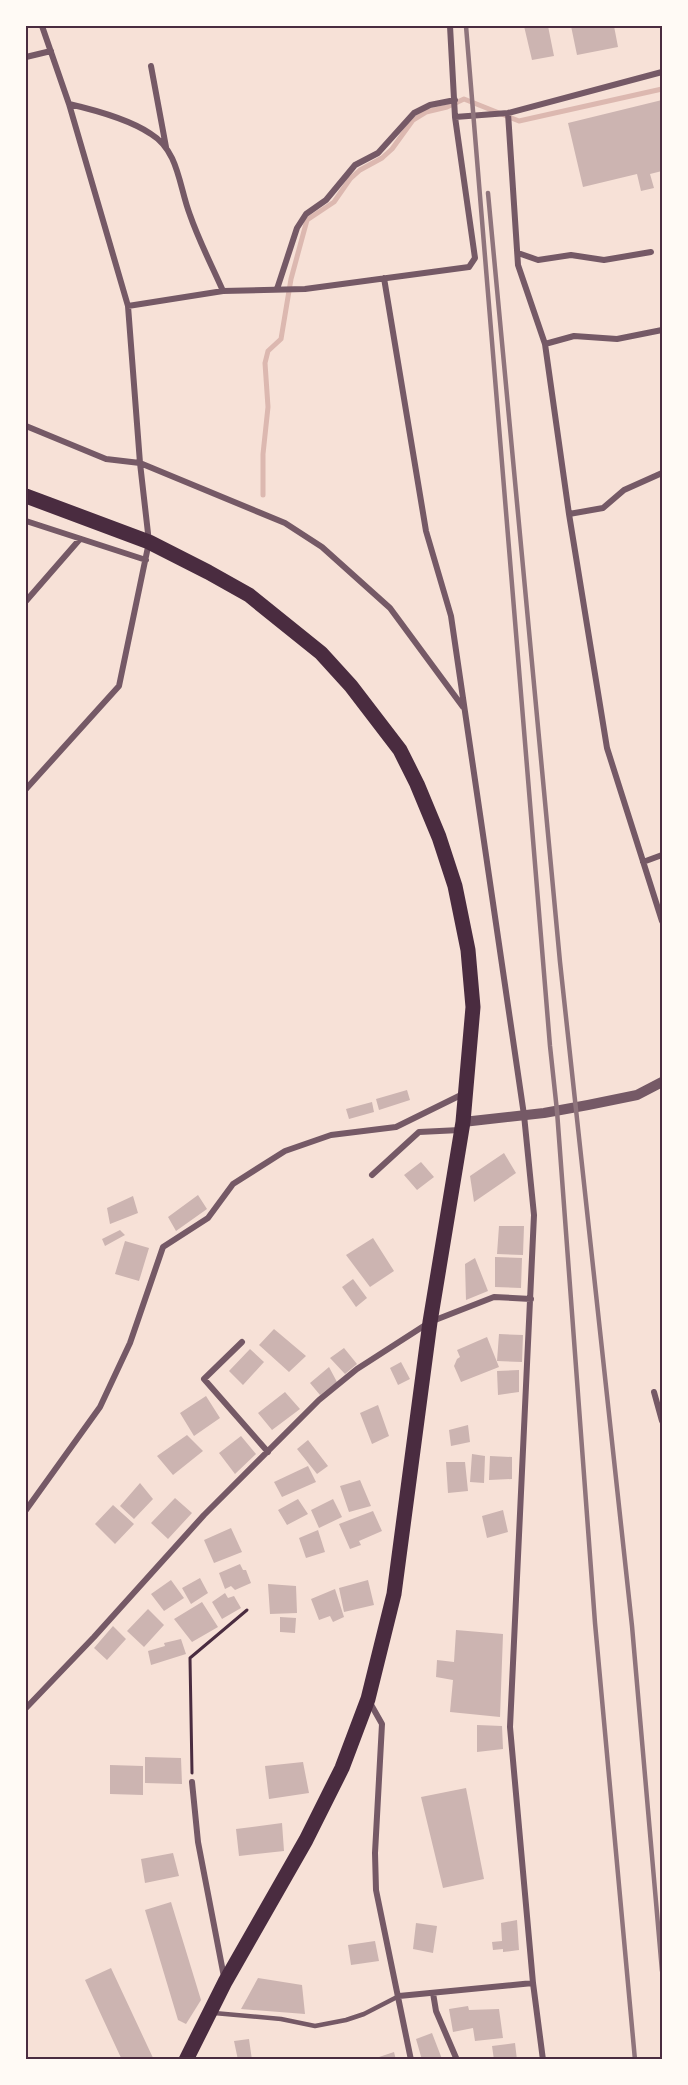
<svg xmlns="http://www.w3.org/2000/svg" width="688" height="2085" viewBox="0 0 688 2085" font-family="'Alegreya Sans',sans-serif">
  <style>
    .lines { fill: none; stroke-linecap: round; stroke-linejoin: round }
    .stream { stroke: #dcb8b0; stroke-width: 5 }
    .building { fill: #ccb4b1 }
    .path { stroke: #4a2c40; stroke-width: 3 }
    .service { stroke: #755966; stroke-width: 4.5 }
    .minor { stroke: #755966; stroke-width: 6 }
    .tertiary { stroke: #755966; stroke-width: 10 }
    .trunk { stroke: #4a2c40; stroke-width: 15 }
    .rail { stroke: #8f747c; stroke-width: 4.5 }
    .neatline { fill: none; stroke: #4a2c40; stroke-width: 2 }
  </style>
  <rect width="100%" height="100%" fill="#f7e1d7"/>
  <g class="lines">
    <path class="stream" d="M263,495V454L268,407L265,363L268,351L281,339L291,279L307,220L334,202L350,179L360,170L382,158L392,149L413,120L426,112L447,107L464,99L519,121L662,89"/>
  </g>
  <path class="building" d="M524,26H548L554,56L532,60Z
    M571,26H614L618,47L577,55Z
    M662,100V171L650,174L654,188L641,191L637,174L583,187L568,123Z
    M407,1090L410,1100L379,1110L376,1099Z
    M372,1102L374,1112L349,1119L346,1109Z
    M504,1153L516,1173L474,1202L470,1176Z
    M421,1162L434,1177L417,1190L404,1175Z
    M198,1195L207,1209L176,1231L168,1217Z
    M133,1196L138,1213L110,1224L107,1208Z
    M499,1226H524L523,1255L497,1254Z
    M120,1230L125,1235L105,1246L102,1239Z
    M373,1238L394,1271L370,1287L346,1255Z
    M125,1241L149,1248L139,1281L115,1274Z
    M495,1257L522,1258L521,1288L495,1287Z
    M475,1258L488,1291L466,1300L465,1264Z
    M353,1279L367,1298L356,1307L342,1287Z
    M274,1329L306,1356L289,1372L259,1345Z
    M499,1334L523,1335L522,1362L497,1361Z
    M487,1337L499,1367L461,1382L454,1366L457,1359L460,1357L457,1350Z
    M344,1348L357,1364L345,1374L330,1358Z
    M250,1349L264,1362L243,1385L229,1371Z
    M401,1362L410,1379L398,1385L390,1368Z
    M329,1367L337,1382L320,1395L310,1383Z
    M519,1370V1392L498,1395L497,1371Z
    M285,1392L300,1409L272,1430L258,1413Z
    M206,1396L220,1418L194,1436L180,1413Z
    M378,1405L389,1436L372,1444L360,1413Z
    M468,1425L470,1442L451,1446L449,1430Z
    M187,1435L203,1451L173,1475L157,1456Z
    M241,1436L256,1454L235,1474L219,1453Z
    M308,1440L328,1466L317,1474L297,1449Z
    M472,1454L485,1456L484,1483L470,1482Z
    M490,1456L512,1457V1479L489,1480Z
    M446,1462H465L468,1491L448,1493Z
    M308,1466L316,1482L282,1497L274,1482Z
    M360,1480L371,1506L349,1512L340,1486Z
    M140,1483L153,1499L134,1519L120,1506Z
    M175,1498L192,1513L168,1539L151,1523Z
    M298,1499L308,1514L287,1525L278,1510Z
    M333,1499L342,1517L319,1528L311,1510Z
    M113,1505L134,1524L115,1544L95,1524Z
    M503,1510L508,1532L487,1538L482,1516Z
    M373,1511L382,1531L359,1541L361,1545L350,1549L339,1524Z
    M231,1528L242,1552L214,1563L204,1540Z
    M318,1530L325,1552L306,1558L299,1538Z
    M240,1564L243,1570H246L251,1583L235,1590L231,1586L225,1589L219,1573Z
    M200,1578L208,1593L191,1604L182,1588Z
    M171,1580L184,1598L164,1611L151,1594Z
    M368,1580L374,1605L344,1612L339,1588Z
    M268,1584L296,1586L297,1613L270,1614Z
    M335,1589L344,1617L333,1622L330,1616L319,1620L311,1599Z
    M225,1593L228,1598L234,1596L241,1608L222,1619L212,1602Z
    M202,1602L218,1627L192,1642L174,1619Z
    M148,1609L164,1625L144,1647L127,1631Z
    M280,1617L296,1618L295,1633L280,1632Z
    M113,1626L126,1639L107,1660L94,1648Z
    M456,1630L503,1634L500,1717L450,1712L453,1680L436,1677L437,1660L454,1662Z
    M181,1639L186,1654L151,1665L148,1651L165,1646L164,1643Z
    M477,1725L502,1726L503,1749L477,1752Z
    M145,1757L181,1758L182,1784L145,1783Z
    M303,1762L309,1793L269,1799L265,1766Z
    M110,1765L143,1766V1795L110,1794Z
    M466,1788L484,1879L443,1888L421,1797Z
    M282,1823L284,1851L239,1856L236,1829Z
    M173,1853L179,1876L145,1883L141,1859Z
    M171,1902L201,2000L186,2024L178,2020L145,1910Z
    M517,1920L519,1950L503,1952V1949L493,1950L492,1942L502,1941L501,1923Z
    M416,1923L437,1926L433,1953L413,1949Z
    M375,1941L379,1961L351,1965L348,1945Z
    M111,1968L154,2060H122L85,1980Z
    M258,1978L302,1985L305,2014L241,2009Z
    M468,2006L469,2010L499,2009L503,2038L475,2041L473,2028L453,2032L449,2009Z
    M432,2033L442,2059L422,2060L416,2039Z
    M249,2039L252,2060H238L234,2041Z
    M515,2043L517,2060H494L492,2046Z
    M394,2052L396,2060H373V2059Z"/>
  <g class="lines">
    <path class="path" d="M192,1773L190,1658L247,1610"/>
    <path class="service" d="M214,2013L281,2019L315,2026L346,2020L364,2014L399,1996"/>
    <path class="minor" d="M26,57L51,51
      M151,66L166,147
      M69,104C95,110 129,119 151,134C179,151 179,187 190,215C199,241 212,266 223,291
      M508,113L518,265L545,344L569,514L607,748L662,921
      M455,117L508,113L662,72
      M518,253L538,260L571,255L604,260L651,252
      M384,278L426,531L451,616L524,1115L534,1215L510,1727L533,1983L543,2060
      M277,289L297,228L306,214L326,200L355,165L378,153L414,113L430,105L455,100
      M128,306L223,291L305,289L469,267L475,258L455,117L450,26
      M545,344L574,336L617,339L662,330
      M26,426L106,459L140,463L285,523L322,547L390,608L463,707
      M569,514L603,508L624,490L662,473
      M26,521L146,560
      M26,601L80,539
      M26,789L119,686L149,542L140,463L128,306L69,104L42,26
      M643,862L662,855
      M372,1175L419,1132L460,1130
      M242,1342L204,1379L268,1452
      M654,1392L662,1421
      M26,1510L100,1407L130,1343L163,1247L208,1218L233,1184L285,1151L331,1135L396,1127L463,1094
      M369,1701L382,1724L375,1853L376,1890L411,2060
      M26,1708L94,1637L204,1515L319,1400L357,1369L430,1322L494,1297L531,1299
      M192,1782L198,1842L224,1977
      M433,1993L436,2011L457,2060
      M399,1996L533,1983"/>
    <path class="tertiary" d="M463,1122L544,1113L588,1105L637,1095L662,1082"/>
    <path class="trunk" d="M26,496L149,542L208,572L249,595L321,653L351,686L400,750L417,784L439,837L455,886L468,950L473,1007L463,1122L430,1322L394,1594L368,1699L342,1768L306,1840L225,1982L186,2060"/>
    <path class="rail" d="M466,26L550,1046L557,1111L595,1623L635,2060
      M488,193L560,962L632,1626L662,1971"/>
  </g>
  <rect width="688" height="2085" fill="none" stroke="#fffaf5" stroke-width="54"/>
  <rect x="27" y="27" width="634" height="2031" class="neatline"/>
</svg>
